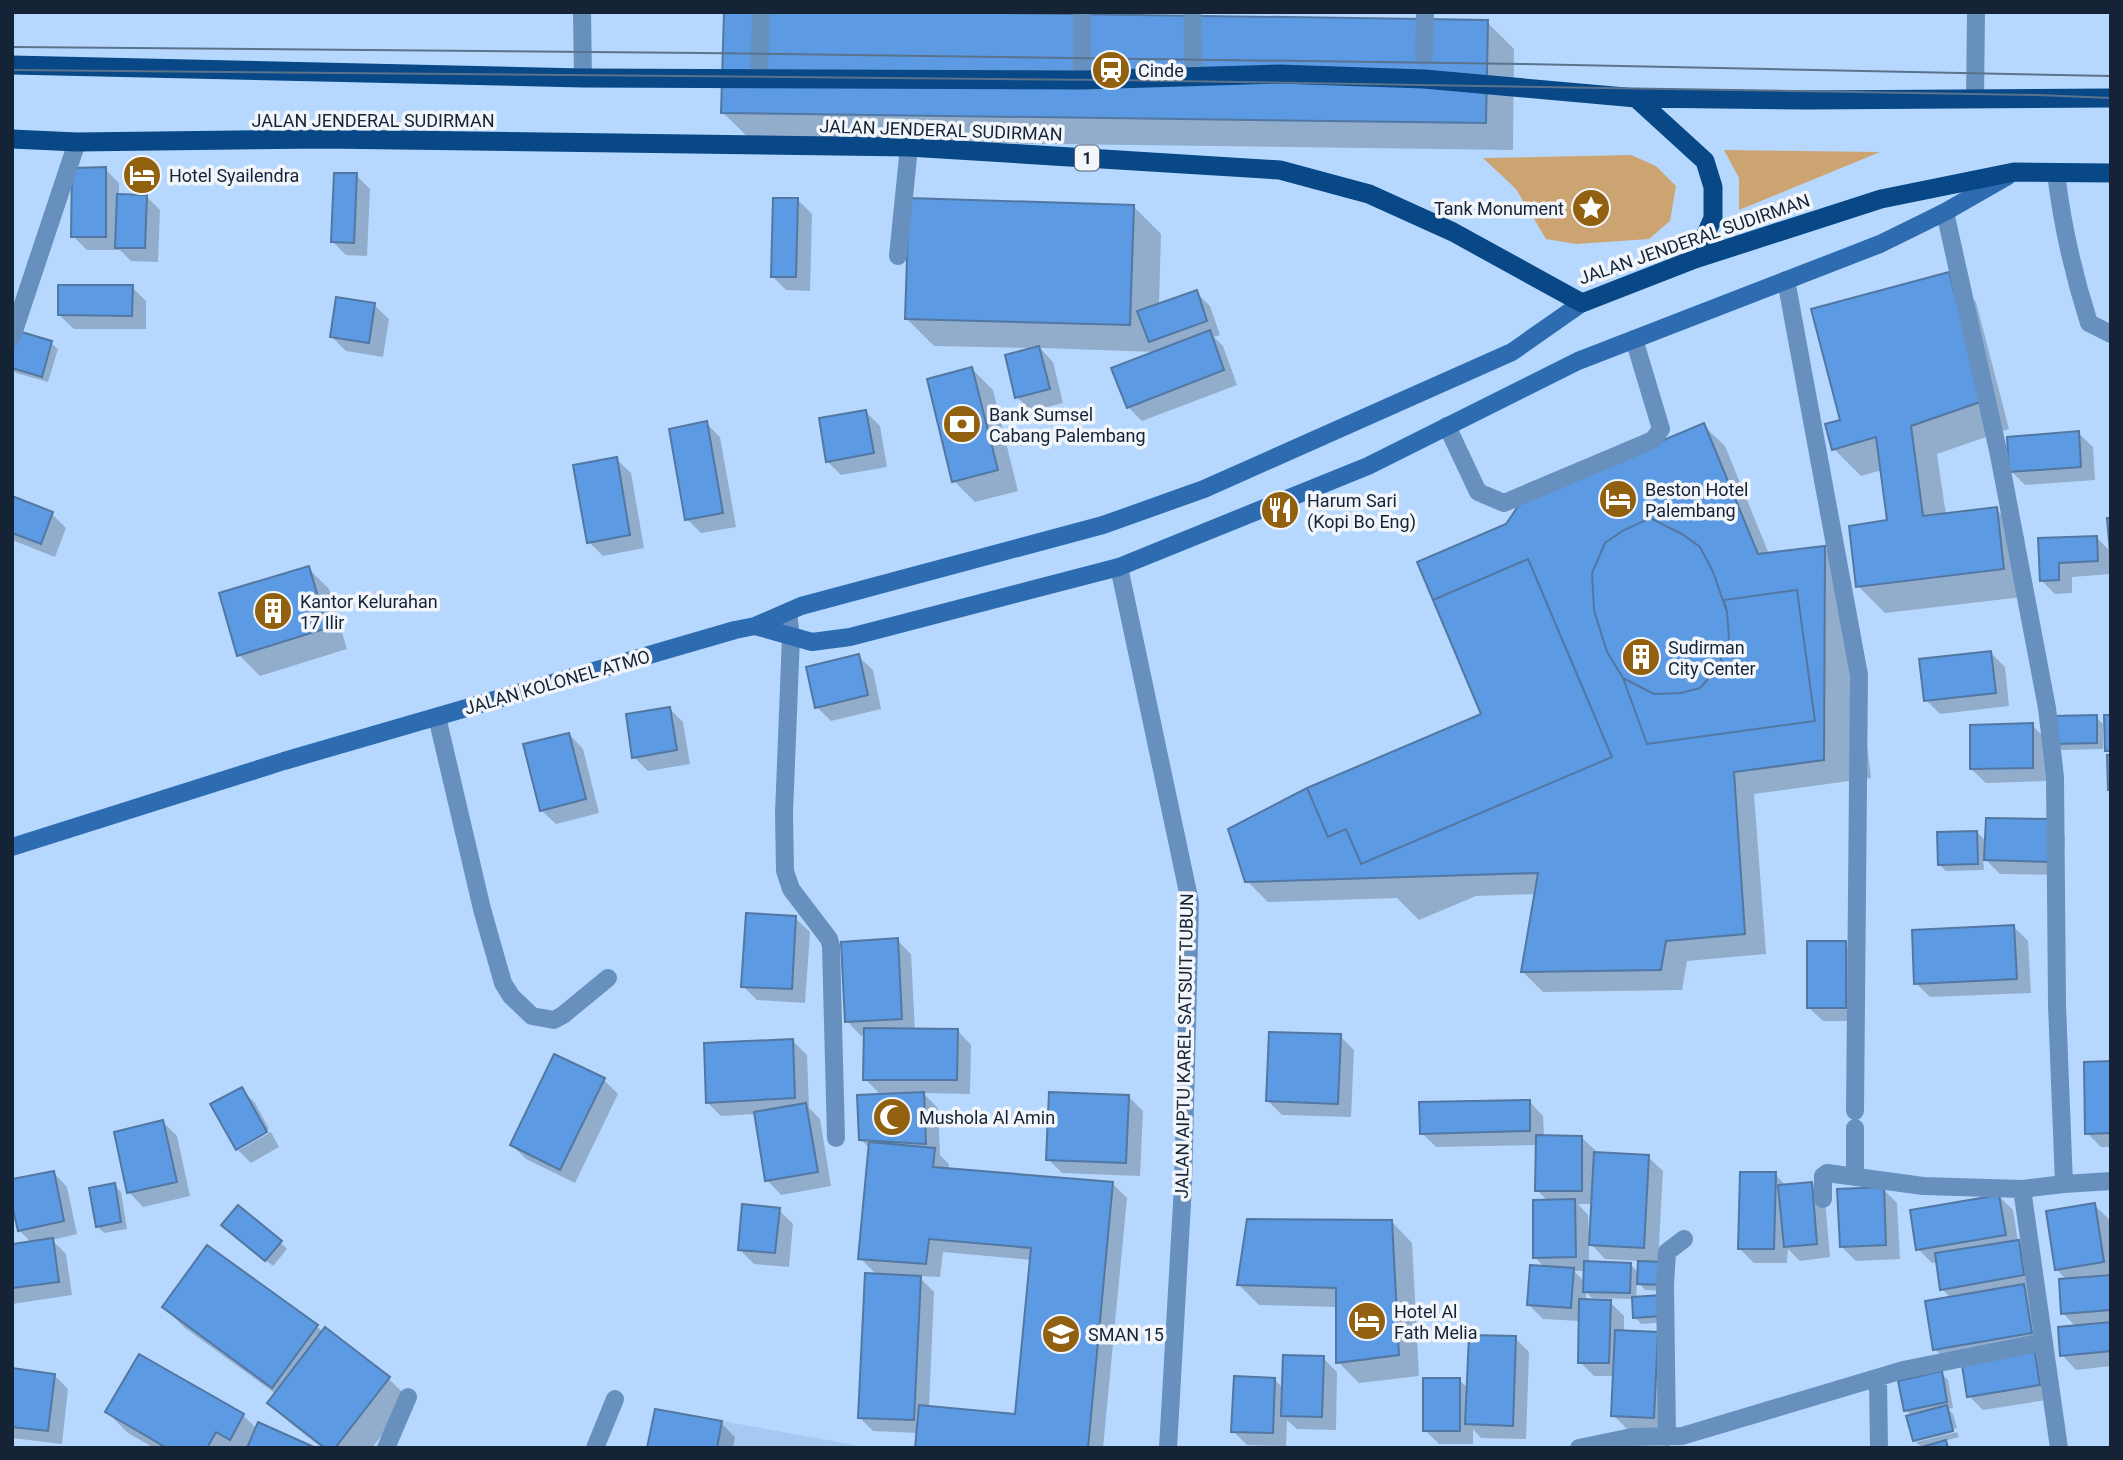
<svg xmlns="http://www.w3.org/2000/svg" width="2123" height="1460" viewBox="0 0 2123 1460" font-family="Roboto,sans-serif">
  <style>
    .built { fill: #a5c9f2 }
    .green { fill: #cca472 }
    .shadow { fill: #0003; fill-rule: evenodd }
    .building { fill: #5c9be3; stroke: #5277a2; stroke-width: 2 }
    .lines { fill: none; stroke-linecap: round; stroke-linejoin: round }
    .service { stroke: #6890bf; stroke-width: 18 }
    .minor { stroke: #6890bf; stroke-width: 18 }
    .secondary { stroke: #2d6cb1; stroke-width: 18 }
    .trunk { stroke: #084886; stroke-width: 19 }
    .tram { stroke: #5b728c; stroke-width: 2 }
    .labels { text-anchor: middle; dominant-baseline: central; stroke-width: 7; stroke-linejoin: round; paint-order: stroke }
    .shield { fill: #f2f6fb; stroke: #576270; stroke-width: 2 }
    .shield-label { font-size: 16px; font-weight: bold; fill: #142335 }
    .poi-label { font-size: 18px; fill: #142335; stroke: #f2f6fb; text-anchor: start }
    .street-label { font-size: 18px; fill: #142335; stroke: #f2f6fb }
  </style>
  <rect width="100%" height="100%" fill="#b7d8fe"/>
  <path class="built" d="M722,1421L855,1445L854,1448H717Z"/>
  <path class="green" d="M1724,150L1880,152L1739,210V178Z
    M1631,155L1656,166L1676,186L1670,221L1649,239L1576,244L1546,239L1516,189L1483,158Z"/>
  <path class="shadow" d="M1487,22L1514,49L1513,150L751,140L723,113Z
    M105,169L119,183V196H146L160,210L158,262L131,261L120,250H87L73,236Z
    M356,175L370,189L367,256L346,255L332,241Z
    M798,200L812,214L810,291L786,290L772,276Z
    M1134,207L1161,234L1159,305L1196,292L1210,306L1220,335L1214,337L1223,346L1237,385L1142,421L1128,407L1158,352L1040,348L1053,362L1063,403L1031,411L1017,397L1033,348L934,346L906,318Z
    M1949,274L1976,302L2009,429L1937,454L1946,515L1996,509L2024,536L2031,596L1885,613L1858,586L1889,522L1882,470L1861,476L1834,449L1842,421Z
    M132,287L146,301V329H74L59,315Z
    M374,305L389,319L383,357L346,351L332,337Z
    M51,343L58,349L48,382L16,373L12,369V357Z
    M972,369L993,390L1018,491L975,502L954,481Z
    M866,412L880,426L887,467L841,475L827,461Z
    M706,423L720,437L736,527L701,533L687,519Z
    M1703,425L1725,446L1769,554L1825,548L1846,569L1871,778L1754,794L1766,954L1687,961L1682,990L1543,992L1522,971L1536,894L1476,896L1419,920L1397,898L1268,902L1247,881L1483,715L1507,525Z
    M2078,433L2093,447L2095,480L2025,485L2011,471Z
    M616,459L631,473L644,548L603,556L589,542Z
    M12,498L52,514L66,528L55,557L12,540Z
    M2096,537L2110,551L2111,574L2072,577V593L2055,594L2041,580L2040,540Z
    M308,568L329,589L347,649L260,676L239,655Z
    M1991,653L2005,667L2009,706L1940,714L1926,700Z
    M858,656L873,670L881,709L831,721L817,707Z
    M669,708L683,722L690,764L648,771L634,757Z
    M2096,717L2103,724V749L2062,750L2055,743Z
    M2032,725L2046,739L2047,781L1986,783L1971,769Z
    M569,734L583,749L599,813L556,824L541,810Z
    M2051,821L2065,835L2063,875L2000,874L1983,857L1984,870L1946,871L1939,864L1977,832L1987,842Z
    M795,918L810,932L805,1003L757,1000L743,986Z
    M2014,927L2028,941L2031,993L1930,997L1916,983Z
    M897,940L911,954L915,1030H957L971,1045L970,1094L923,1093L938,1108L940,1155L949,1164L948,1170L1113,1184L1127,1198L1103,1448H916L918,1433L873,1431L859,1417L878,1276L860,1258L870,1149L861,1139L882,1096L865,1079L866,1035L861,1036L847,1021ZM943,1252L1032,1260L1017,1416L929,1408L934,1292L918,1276L940,1277Z
    M1845,943L1859,957V1021H1823L1808,1007Z
    M1340,1036L1354,1050L1351,1117L1282,1115L1268,1101Z
    M793,1041L807,1055L809,1108L820,1119L831,1186L781,1195L767,1180L756,1114L721,1116L707,1102Z
    M2111,1063V1147H2101L2087,1133Z
    M604,1080L618,1094L575,1183L526,1159L512,1145Z
    M241,1089L255,1103L269,1129L239,1146V1150L271,1132L279,1147L251,1163L237,1149Z
    M1129,1097L1143,1111L1140,1176L1062,1173L1048,1159Z
    M1529,1101L1543,1116L1544,1137H1581L1596,1151L1595,1154L1648,1157L1663,1171L1658,1263L1670,1291L1645,1290L1637,1281L1636,1299L1669,1322L1641,1324L1635,1317L1634,1299L1592,1298L1586,1292V1301L1610,1302L1624,1316V1332L1658,1334L1667,1431L1627,1429L1613,1415L1615,1376H1594L1580,1362V1321L1543,1319L1529,1305L1545,1268L1535,1257L1548,1201L1537,1190L1538,1145L1436,1147L1422,1133ZM1578,1204H1593L1592,1234H1589L1588,1215ZM1589,1242L1605,1259L1639,1261V1273L1630,1264L1589,1263ZM1574,1271H1586L1585,1282Z
    M163,1122L177,1136L190,1196L143,1207L129,1192Z
    M53,1172L67,1187L77,1234L52,1240L66,1254L72,1295L12,1304V1246L32,1243L19,1230Z
    M1775,1174L1786,1186L1811,1183L1825,1198L1830,1257L1800,1261L1788,1249L1787,1263H1754L1740,1249Z
    M114,1185L121,1192L127,1229L104,1233L97,1226Z
    M1883,1189L1897,1203L1900,1259L1856,1261L1842,1247Z
    M1999,1196L2013,1210L2018,1241L2033,1256L2053,1399L1983,1410L1969,1396L1963,1361L1949,1364L1935,1349L1951,1298L1942,1289L1938,1262L1932,1263L1918,1249Z
    M2094,1205L2109,1219L2111,1233V1366L2076,1370L2062,1355L2076,1327L2063,1313L2067,1280L2057,1270Z
    M779,1210L793,1224L789,1267L754,1264L740,1250Z
    M1391,1221L1412,1243L1419,1376L1359,1383L1338,1362V1307L1259,1305L1238,1284Z
    M230,1232L280,1242L287,1249L273,1266Z
    M164,1307L317,1327L388,1378L409,1399L372,1448H322L290,1423L269,1402L276,1394L185,1328Z
    M1515,1338L1529,1352L1526,1439L1481,1438L1473,1429V1444H1439L1425,1430L1459,1380L1469,1389Z
    M140,1356L243,1415L257,1429L312,1448H154L128,1433L107,1412Z
    M1323,1358L1337,1372L1336,1430L1297,1429L1287,1420L1286,1446L1247,1445L1233,1431L1274,1379L1284,1389Z
    M12,1370L54,1375L68,1389L62,1444L12,1438Z
    M1941,1373L1948,1380L1953,1408L1948,1409L1953,1414L1957,1428L1916,1438V1442L1957,1432L1959,1437L1944,1441L1951,1448H1922L1914,1440L1912,1416L1906,1410Z
    M721,1423L735,1437L733,1448H649Z"/>
  <path class="building" d="M724,12H931L1488,20L1486,123L721,113Z
    M106,167V237H71L72,168Z
    M334,173H357L354,243L331,242Z
    M117,194L147,195L145,248H115Z
    M773,198H798L796,277H771Z
    M909,198L1134,205L1130,325L905,319Z
    M1949,272L1983,401L1911,426L1923,516L1997,507L2004,569L1856,587L1849,526L1887,520L1876,437L1832,450L1825,424L1840,420L1811,309Z
    M58,285H133L132,316L58,315Z
    M1197,290L1207,321L1149,342L1137,311Z
    M336,297L375,303L369,343L330,337Z
    M1210,330L1224,370L1127,408L1111,368Z
    M18,331L52,341L42,377L12,368V351Z
    M1039,346L1050,389L1015,398L1005,355Z
    M972,367L998,470L952,482L927,379Z
    M866,410L874,453L826,462L819,418Z
    M707,421L723,513L685,520L669,429Z
    M1704,423L1758,554L1825,546L1824,760L1734,772L1745,934L1666,941L1661,970L1521,972L1538,873L1245,882L1228,829L1307,788L1481,714L1417,562L1506,524L1523,499Z
    M2079,431L2081,467L2009,472L2007,437Z
    M617,457L630,535L587,543L573,465Z
    M12,496L53,512L41,544L12,533Z
    M1650,518L1682,534L1700,547L1713,572L1727,612L1729,639L1717,669L1700,688L1681,693L1654,694L1623,678L1607,652L1594,610L1592,573L1605,543L1624,530Z
    M2107,518H2111L2110,553Z
    M2097,536L2098,561L2059,563V580L2040,581L2038,538Z
    M1528,559L1612,757L1361,864L1346,829L1328,837L1307,788L1481,714L1433,600Z
    M309,566L327,628L237,656L219,593Z
    M1797,590L1815,721L1647,744L1623,678L1654,694L1681,693L1700,688L1717,669L1729,639L1727,612L1724,600Z
    M1991,651L1996,693L1924,701L1919,659Z
    M859,654L868,695L815,708L806,667Z
    M670,707L677,750L632,758L626,714Z
    M2097,715V743L2054,744L2053,716Z
    M2104,715H2111V751H2105Z
    M2033,723V768L1970,769V725Z
    M569,733L586,799L540,811L523,744Z
    M2107,755H2111V790H2108Z
    M1986,818L2051,819L2050,862L1984,860Z
    M1977,831L1978,864L1938,865L1937,832Z
    M746,913L796,916L792,989L741,987Z
    M2014,925L2017,979L1914,984L1912,930Z
    M898,938L902,1019L845,1022L841,942Z
    M1807,941H1846V1008H1807Z
    M864,1028L958,1029L957,1080H863Z
    M1269,1032L1341,1034L1338,1104L1266,1101Z
    M793,1039L795,1098L706,1103L704,1043Z
    M554,1054L605,1078L560,1170L510,1145Z
    M2111,1061V1133L2085,1134L2084,1062Z
    M242,1087L267,1132L236,1150L210,1104Z
    M924,1092L926,1144L859,1140L857,1095Z
    M1049,1092L1129,1095L1126,1163L1046,1160Z
    M1530,1100V1131L1420,1134L1419,1102Z
    M806,1103L818,1172L765,1181L754,1112Z
    M163,1120L177,1182L127,1193L114,1132Z
    M1536,1135L1582,1136V1191H1535Z
    M869,1142L935,1148L933,1167L1113,1182L1088,1448H915L919,1405L1015,1414L1031,1248L929,1239L926,1264L858,1259Z
    M1594,1152L1649,1155L1644,1248L1589,1245Z
    M54,1171L64,1221L18,1231L12,1205V1179Z
    M1740,1172H1776L1774,1249H1738Z
    M1812,1182L1817,1244L1784,1247L1778,1185Z
    M115,1183L121,1222L96,1227L89,1188Z
    M1884,1187L1886,1245L1840,1247L1837,1189Z
    M1999,1195L2006,1235L1916,1250L1910,1210Z
    M1575,1199L1576,1257L1533,1258V1200Z
    M2095,1203L2104,1262L2055,1270L2046,1211Z
    M742,1204L780,1208L775,1253L738,1250Z
    M238,1205L282,1241L265,1261L221,1225Z
    M1247,1219L1392,1220L1399,1355L1336,1363V1288L1237,1285Z
    M53,1238L59,1282L12,1288V1244Z
    M2019,1240L2024,1275L1940,1290L1935,1253Z
    M207,1245L318,1325L272,1388L162,1307Z
    M1584,1261L1631,1263L1630,1293L1583,1292Z
    M1638,1261L1665,1262L1664,1285L1637,1284Z
    M1530,1265L1574,1268L1571,1308L1527,1305Z
    M865,1273L921,1276L914,1420L858,1418Z
    M2111,1275V1310L2061,1314L2059,1279Z
    M2024,1284L2032,1333L1933,1350L1925,1301Z
    M1662,1295L1663,1316L1633,1318L1632,1297Z
    M1579,1299L1611,1300L1609,1363H1578Z
    M2111,1322V1351L2060,1356L2058,1327Z
    M325,1327L390,1377L335,1448H325L267,1403Z
    M1615,1330L1658,1332L1654,1418L1611,1416Z
    M1469,1335L1516,1336L1513,1426L1465,1424Z
    M2034,1347L2040,1385L1967,1397L1961,1359Z
    M139,1354L244,1414L230,1440L216,1432L207,1448H167L105,1412Z
    M1283,1355L1324,1356L1322,1417L1281,1416Z
    M12,1368L55,1374L48,1431L12,1427Z
    M1942,1371L1947,1402L1904,1411L1898,1381Z
    M1234,1376L1275,1378L1273,1433L1231,1432Z
    M1423,1378H1460V1431H1423Z
    M1947,1405L1953,1431L1913,1441L1906,1416Z
    M655,1409L722,1421L717,1448H647Z
    M258,1422L316,1448H247Z
    M1946,1440L1948,1448H1919Z"/>
  <g class="lines">
    <path class="service" d="M1192,12L1194,77
      M759,78L761,12
      M1447,426L1478,492L1504,503L1653,440L1661,429L1634,339"/>
    <path class="minor" d="M582,12L583,78
      M1082,12V80
      M1424,56L1425,12
      M1975,99L1976,12
      M2056,173C2062,224 2073,273 2089,323L2111,334
      M1945,212L1999,455L2047,708L2055,777L2057,1005L2064,1184L2111,1181
      M898,256L909,147
      M1786,280L1859,675L1855,1111
      M12,337L77,142
      M1119,567L1190,902L1183,1186L1168,1448
      M788,612L791,637L784,813L785,871L791,889L829,939L831,946L836,1138
      M437,717L482,909L503,983L511,996L532,1016L554,1020L563,1015L608,978
      M1855,1176V1128
      M2022,1189L2059,1448
      M1823,1199V1176L1827,1173L1923,1186L2022,1189L2064,1184
      M1878,1378L1879,1448
      M1667,1437L1665,1285L1667,1252L1684,1239
      M386,1448L408,1397
      M595,1448L615,1399
      M1579,1448L1632,1437L1682,1436L1903,1370L2044,1342"/>
    <path class="secondary" d="M755,626L812,642L850,637L1119,567L1368,466L1578,361L1880,244L1945,212L2008,176
      M12,847L284,761L735,630L755,626L801,606L1103,525L1204,489L1512,352L1582,303"/>
    <path class="trunk" d="M12,65L583,78L1082,80L1279,74L1424,79L1636,98L1806,100L2111,98
      M1636,98L1705,161L1713,187V218L1695,259
      M12,139L77,142L324,139L909,147L1280,170L1369,194L1453,232L1582,303L1695,259L1881,199L2014,172L2111,173"/>
    <path class="tram" d="M12,47L701,53L1522,64L2111,76
      M12,70L1111,80L2037,95L2111,98"/>
  </g>
  <defs>
    <symbol id="station-disc" viewBox="-11 -11 22 22"><circle r="9.5" fill="#926110" stroke="#f2f6fb"/><path d="M-3-6H3Q5-6 5-4V2Q5 4 3 4L4.5 6H3L1.5 4h-3L-3 6H-4.5L-3 4Q-5 4-5 2V-4Q-5-6-3-6ZM-3.5-4v3h7v-3ZM-3.5 1v1.5H-2V1ZM2 1v1.5H3.5V1Z" fill="#fff"/></symbol>
    <symbol id="hotel-disc" viewBox="-11 -11 22 22"><circle r="9.5" fill="#926110" stroke="#f2f6fb"/><path d="M-6-4.5h1.5V1H6V5H4.5V3h-9V5H-6ZM-4 0a1.8 1.8 0 1 1 3.6 0ZM.5 0V-2.5h3Q6-2.5 6 0Z" fill="#fff"/></symbol>
    <symbol id="sight-disc" viewBox="-11 -11 22 22"><circle r="9.5" fill="#926110" stroke="#f2f6fb"/><path d="M0-6L1.8-2.2L6-1.7L2.9 1.2L3.7 5.4L0 3.3L-3.7 5.4L-2.9 1.2L-6-1.7L-1.8-2.2Z" fill="#fff"/></symbol>
    <symbol id="bank-disc" viewBox="-11 -11 22 22"><circle r="9.5" fill="#926110" stroke="#f2f6fb"/><path d="M-6-4H6V4H-6ZM0-2.3a2.3 2.3 0 1 0 0 4.6a2.3 2.3 0 1 0 0-4.6Z" fill="#fff"/></symbol>
    <symbol id="restaurant-disc" viewBox="-11 -11 22 22"><circle r="9.5" fill="#926110" stroke="#f2f6fb"/><path d="M-5-6h1v4h1v-4h1v4h1v-4h1v5L-1.5 .5V6h-2V.5L-5-1ZM5-6V6H3V1.5H1.5Q1.5-4 5-6Z" fill="#fff"/></symbol>
    <symbol id="building-disc" viewBox="-11 -11 22 22"><circle r="9.5" fill="#926110" stroke="#f2f6fb"/><path d="M-4-6H4V6H1V3H-1V6H-4ZM-2.5-4.3h1.7v1.8h-1.7ZM.8-4.3h1.7v1.8H.8ZM-2.5-1h1.7V.8h-1.7ZM.8-1h1.7V.8H.8Z" fill="#fff"/></symbol>
    <symbol id="mosque-disc" viewBox="-11 -11 22 22"><circle r="9.5" fill="#926110" stroke="#f2f6fb"/><path d="M3.5-4.9A6 6 0 1 0 3.5 4.9A5 5 0 1 1 3.5-4.9Z" fill="#fff"/></symbol>
    <symbol id="school-disc" viewBox="-11 -11 22 22"><circle r="9.5" fill="#926110" stroke="#f2f6fb"/><path d="M0-5L7-2L0 1L-7-2ZM-4 1L0 2.5L4 1V4Q0 6-4 4Z" fill="#fff"/></symbol>
  </defs>
  <g fill-rule="evenodd">
    <use href="#station-disc" x="1089" y="48" width="44" height="44"/>
    <use href="#hotel-disc" x="120" y="153" width="44" height="44"/>
    <use href="#sight-disc" x="1569" y="186" width="44" height="44"/>
    <use href="#bank-disc" x="940" y="402" width="44" height="44"/>
    <use href="#hotel-disc" x="1596" y="477" width="44" height="44"/>
    <use href="#restaurant-disc" x="1258" y="488" width="44" height="44"/>
    <use href="#building-disc" x="251" y="589" width="44" height="44"/>
    <use href="#building-disc" x="1619" y="635" width="44" height="44"/>
    <use href="#mosque-disc" x="870" y="1095" width="44" height="44"/>
    <use href="#hotel-disc" x="1345" y="1299" width="44" height="44"/>
    <use href="#school-disc" x="1039" y="1312" width="44" height="44"/>
  </g>
  <g class="labels">
    <rect class="shield" x="1075" y="145.5" width="24" height="25" rx="5"/>
    <g class="shield-label">
      <text x="1087" y="158">1</text>
    </g>
    <g class="poi-label">
      <text x="1138" y="70">Cinde</text>
      <text x="169" y="175">Hotel Syailendra</text>
      <text x="1564" y="208" text-anchor="end">Tank Monument</text>
      <text x="989" y="414">Bank Sumsel<tspan x="989" dy="21">Cabang Palembang</tspan></text>
      <text x="1645" y="489">Beston Hotel<tspan x="1645" dy="21">Palembang</tspan></text>
      <text x="1307" y="500">Harum Sari<tspan x="1307" dy="21">(Kopi Bo Eng)</tspan></text>
      <text x="300" y="601">Kantor Kelurahan<tspan x="300" dy="21">17 Ilir</tspan></text>
      <text x="1668" y="647">Sudirman<tspan x="1668" dy="21">City Center</tspan></text>
      <text x="919" y="1117">Mushola Al Amin</text>
      <text x="1394" y="1311">Hotel Al<tspan x="1394" dy="21">Fath Melia</tspan></text>
      <text x="1088" y="1334">SMAN 15</text>
    </g>
    <g class="street-label">
      <text x="373" y="120">JALAN JENDERAL SUDIRMAN</text>
      <text transform="translate(941 130) rotate(2)">JALAN JENDERAL SUDIRMAN</text>
      <text transform="translate(1694 239) rotate(-19)">JALAN JENDERAL SUDIRMAN</text>
      <text transform="translate(557 682) rotate(-16)">JALAN KOLONEL ATMO</text>
      <text transform="translate(1184 1046) rotate(-89)">JALAN AIPTU KAREL SATSUIT TUBUN</text>
    </g>
  </g>
  <rect width="2123" height="1460" fill="none" stroke="#142335" stroke-width="28"/>
</svg>
